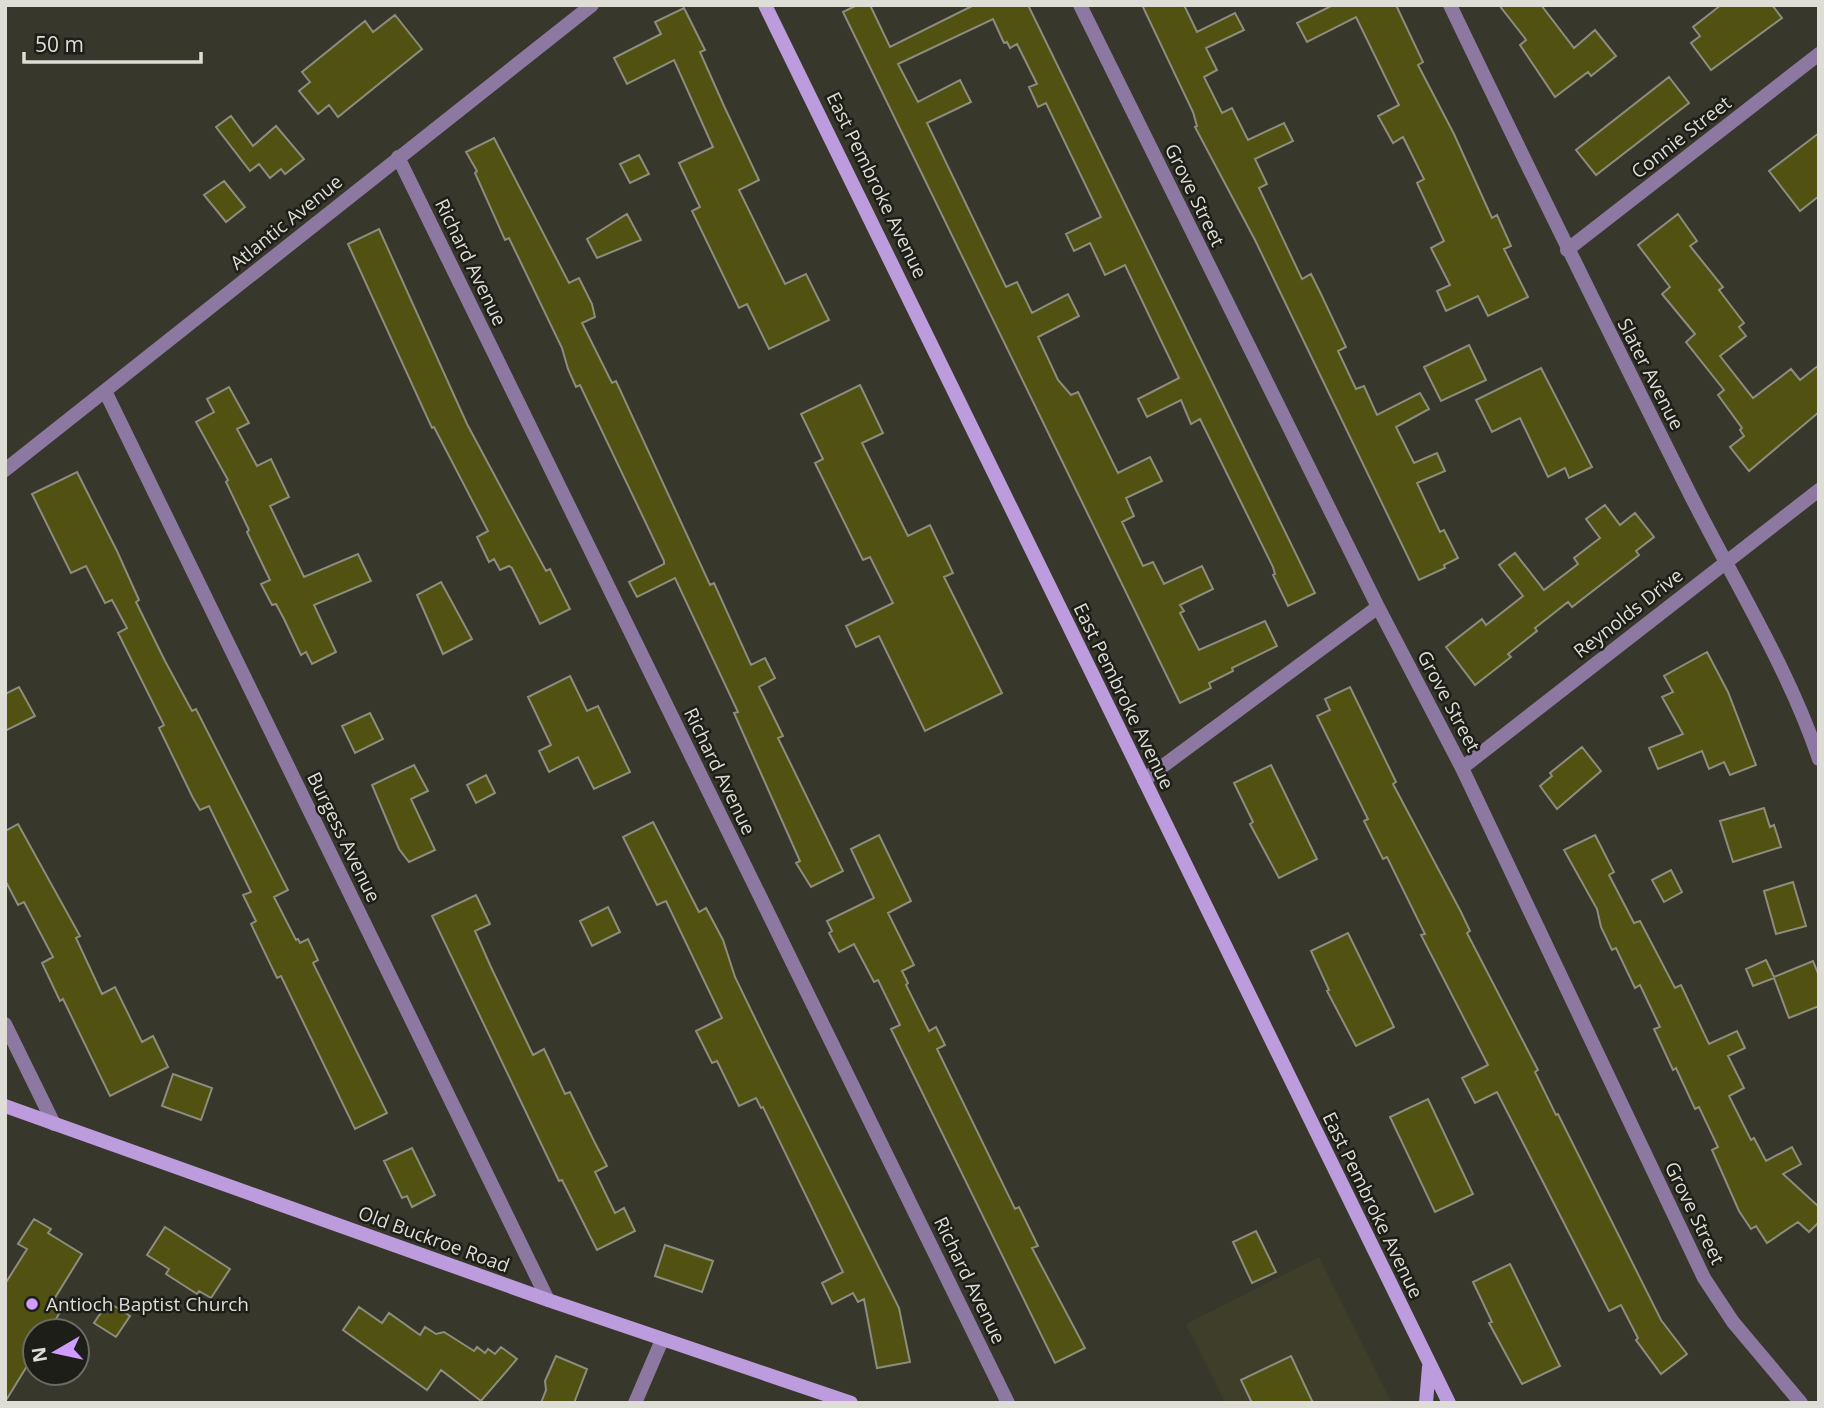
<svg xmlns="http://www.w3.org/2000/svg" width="1824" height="1408" viewBox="0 0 1824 1408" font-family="'Open Sans',sans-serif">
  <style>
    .built { fill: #3e3e2b }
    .building { fill: #515112; stroke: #8c8d7e; stroke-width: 2 }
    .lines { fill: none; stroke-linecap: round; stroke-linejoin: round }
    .minor { stroke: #8c78a0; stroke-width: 14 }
    .secondary { stroke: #bc9cdc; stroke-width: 14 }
    .poi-dot { fill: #d09dff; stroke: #1e1e19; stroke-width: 2.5 }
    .labels { text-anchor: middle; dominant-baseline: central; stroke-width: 5; stroke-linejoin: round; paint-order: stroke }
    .street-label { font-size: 19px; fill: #deded6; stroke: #1e1e19 }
    .poi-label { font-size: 19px; fill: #deded6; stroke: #1e1e19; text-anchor: start }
  </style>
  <rect width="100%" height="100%" fill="#37372b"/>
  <path class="built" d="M1319,1257L1392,1403H1225L1186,1324Z"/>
  <path class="building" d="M857,5H870L890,47L974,5H1028L1315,593L1288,606L1273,575L1275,574L1273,567L1200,419L1191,424L1181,400L1147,417L1138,399L1179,378L1125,265L1105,275L1090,243L1074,251L1066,234L1101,217L1046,103L1038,107L1029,87L1037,84L1017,44L1010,48L1007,42L1004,43L993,19L898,64L918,102L960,80L971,102L927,123L1006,287L1017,282L1032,313L1068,294L1079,316L1038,337L1058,380L1071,395L1078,392L1118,473L1150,457L1162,481L1126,498L1134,516L1122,522L1143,566L1153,562L1164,584L1202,566L1213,589L1180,605L1184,611L1180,613L1199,650L1265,621L1277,646L1232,668L1233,671L1209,683L1211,688L1180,703L843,12Z
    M1142,5H1184L1197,32L1235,13L1244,30L1206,48L1217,70L1204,77L1222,113L1232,108L1248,140L1284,123L1293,141L1255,159L1267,184L1259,188L1302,279L1311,274L1320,292L1346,347L1338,351L1356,389L1364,386L1377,415L1420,393L1429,409L1396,427L1414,463L1437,453L1445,471L1417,483L1440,532L1444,530L1458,558L1444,565L1445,568L1419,580L1255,240L1195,127L1197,126L1193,112Z
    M1333,5H1396L1423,62L1418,65L1454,134L1492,218L1497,215L1511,246L1504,249L1528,297L1488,316L1478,296L1446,311L1437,291L1450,285L1431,248L1444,241L1417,183L1424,179L1403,137L1393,143L1378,116L1399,105L1356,17L1307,42L1297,23Z
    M1499,5H1541L1574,48L1595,30L1616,56L1591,76L1588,72L1555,97L1520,45L1526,40L1524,37Z
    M1721,5H1772L1782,18L1711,70L1691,43L1700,36L1693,27Z
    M684,8L705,50L700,52L724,106L759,180L739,190L785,284L806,274L829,320L769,349L747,304L739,308L692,211L700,207L679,163L713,147L674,60L627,84L614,58L661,34L655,22Z
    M395,15L422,49L338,117L329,105L318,114L299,91L310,82L302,72L365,21L373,32Z
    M1669,77L1689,103L1596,175L1576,150Z
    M231,116L253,146L276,126L304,159L285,174L281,169L270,178L259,164L250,171L216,127Z
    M1819,133V196L1800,211L1769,171Z
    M494,138L569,283L579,278L592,304L595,317L582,323L612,383L616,381L710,585L714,583L751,665L765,658L775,678L759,687L783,736L778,738L843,871L811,887L796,863L800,861L734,713L738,712L675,578L637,597L629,582L664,564V561L580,385L576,387L568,369L562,348L509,238L505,240L475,173L477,171L466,152Z
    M639,155L649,174L630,183L620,164Z
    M224,181L245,207L226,222L204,195Z
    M627,214L641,240L597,258L587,239Z
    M1678,214L1697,241L1690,246L1723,287L1719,290L1744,323L1739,327L1746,336L1720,356L1753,398L1791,369L1800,380L1819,365V412L1749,471L1730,447L1744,436L1740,430L1742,428L1718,395L1724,390L1686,342L1695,334L1662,294L1670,287L1638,245Z
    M379,229L467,424L546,571L550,569L570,609L540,624L512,568L509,566L500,570L494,559L489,562L477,537L488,531L434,427L432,428L348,244Z
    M1469,345L1486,380L1441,401L1424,367Z
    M1541,368L1592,467L1569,478L1565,468L1548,477L1520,418L1492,432L1476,400Z
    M860,385L883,433L862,443L908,536L930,525L953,573L944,577L1002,693L925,731L879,636L856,647L846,626L893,603L870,557L863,560L815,463L823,459L801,414Z
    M229,387L249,423L237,429L257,466L271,459L289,497L270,506L304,577L358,554L371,581L314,605L336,652L312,664L306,652L301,655L284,619L276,604L272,605L261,584L270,580L247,532L249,530L226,482L228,480L196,422L214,412L207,399Z
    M77,472L117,551L139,600L136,602L165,661L192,711L196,709L288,890L274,897L296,940L298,939L300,943L308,939L318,960L313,963L387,1113L355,1129L281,976L277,978L251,924L256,921L243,895L251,892L209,806L200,810L193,798L159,728L164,725L118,633L127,628L112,600L105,603L86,566L71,573L32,494Z
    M1605,505L1620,525L1635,513L1654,537L1636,551L1639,555L1572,607L1568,602L1535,628L1537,631L1508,654L1511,657L1475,685L1446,647L1482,619L1486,625L1523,596L1499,565L1515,553L1544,590L1578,564L1574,558L1600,538L1586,519Z
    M441,582L472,639L443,654L417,595Z
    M1707,652L1728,692L1756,765L1730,775L1724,762L1709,769L1702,751L1658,769L1649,748L1683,734L1662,697L1673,692L1664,676Z
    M570,676L587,711L598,706L630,772L594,789L578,757L549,772L539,751L551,745L528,697Z
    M19,687L35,716L5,731V694Z
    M1350,687L1396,782L1393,784L1461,912L1470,931L1467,933L1538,1070L1535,1072L1556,1115L1558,1114L1661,1320L1687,1354L1661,1374L1636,1340L1638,1338L1621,1305L1609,1311L1497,1092L1475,1103L1462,1078L1488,1065L1421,935L1425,934L1387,857L1383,859L1364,821L1368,819L1317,716L1330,710L1325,699Z
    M370,713L383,739L355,753L342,726Z
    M1582,747L1601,771L1557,809L1540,786L1552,776L1550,773Z
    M414,765L428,791L411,799L435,850L409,862L399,849L372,785Z
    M1271,765L1317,859L1279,878L1250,824L1253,822L1234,783Z
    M486,775L495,793L476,803L467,785Z
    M1764,808L1770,827L1774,825L1781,847L1733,862L1720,821Z
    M653,822L699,912L706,908L723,940L735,977L767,1043L899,1308L910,1362L877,1368L864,1299L858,1302L853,1293L832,1304L822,1283L843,1272L763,1107L761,1108L756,1098L739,1106L717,1061L712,1063L696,1031L722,1018L666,901L657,905L623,837Z
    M18,824L80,936L76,938L102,994L115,987L142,1042L153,1036L168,1067L110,1096L63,999L60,1001L42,963L53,957L24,902L18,905L5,880V831Z
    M879,835L911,901L888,913L914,965L902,971L908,983L906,985L929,1031L936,1027L945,1045L937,1049L1015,1209L1019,1207L1038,1246L1032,1248L1085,1348L1055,1363L891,1029L900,1025L878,980L874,982L854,944L839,952L829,933L832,931L827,921L874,898L851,849Z
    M1595,835L1614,872L1609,875L1634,923L1640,921L1675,988L1681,985L1709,1044L1737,1031L1745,1048L1728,1056L1744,1088L1729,1096L1751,1140L1754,1138L1766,1161L1792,1147L1801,1164L1783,1174L1819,1207V1222L1809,1232L1798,1222L1767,1243L1756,1226L1751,1229L1739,1211L1712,1150L1718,1147L1699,1107L1695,1109L1676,1068L1673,1070L1654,1029L1660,1027L1640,985L1635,988L1616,948L1612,950L1601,927L1597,909L1564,850Z
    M1671,870L1682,892L1664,902L1652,880Z
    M1793,882L1806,926L1776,934L1764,891Z
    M476,895L490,924L475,931L490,965L533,1055L544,1049L565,1094L570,1092L594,1141L607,1166L595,1172L615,1213L624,1208L635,1231L597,1250L562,1180L559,1181L432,916Z
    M608,907L620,932L592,946L580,921Z
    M1348,933L1394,1027L1356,1046L1327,991L1329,990L1311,951Z
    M1766,960L1774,977L1813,961L1819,976V1006L1789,1018L1774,978L1753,986L1746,969Z
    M173,1074L212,1088L201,1120L162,1106Z
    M1428,1099L1473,1194L1435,1212L1390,1117Z
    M412,1148L435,1195L412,1207L407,1196L402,1198L384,1161Z
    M34,1219L51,1229L48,1233L82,1254L53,1301L63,1307L49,1331H35V1353L5,1402V1284L27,1249L18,1244Z
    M165,1227L230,1269L211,1298L199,1291L197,1294L166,1274L169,1269L147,1255Z
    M1256,1231L1276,1272L1252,1283L1233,1242Z
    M665,1245L713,1261L702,1292L655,1276Z
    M1510,1264L1560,1366L1522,1384L1489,1323L1492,1322L1473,1282Z
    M108,1302L130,1316L116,1337L94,1323Z
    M359,1307L382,1323L389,1313L420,1335L425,1327L436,1334L444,1332L474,1351L477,1347L485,1353L488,1349L495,1354L501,1347L517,1359L481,1401L441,1370L427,1390L343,1330Z
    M556,1356L587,1369L574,1403H541L546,1390L545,1381Z
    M1291,1356L1313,1403H1252L1241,1380Z"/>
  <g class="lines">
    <path class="minor" d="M1080,5L1378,607L1462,768L1704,1278L1733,1322L1801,1403
      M1450,5C1528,168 1608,330 1689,492C1733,580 1787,665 1819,759
      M398,157L1008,1403
      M1567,250L1819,54
      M105,391L548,1300
      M5,470L592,5
      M1462,768L1819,490
      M1144,780L1378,607
      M5,1024L54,1124
      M635,1403L662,1340"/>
    <path class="secondary" d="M765,5L1449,1403
      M5,1106L548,1300L851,1403
      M1426,1403L1429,1367"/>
  </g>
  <circle class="poi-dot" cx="32" cy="1304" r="7"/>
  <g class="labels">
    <g class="street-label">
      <text transform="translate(1681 137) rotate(-38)">Connie Street</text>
      <text transform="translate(877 185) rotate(64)">East Pembroke Avenue</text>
      <text transform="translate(1195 195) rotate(64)">Grove Street</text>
      <text transform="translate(286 222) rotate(-39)">Atlantic Avenue</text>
      <text transform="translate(471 262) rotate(64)">Richard Avenue</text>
      <text transform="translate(1651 374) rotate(63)">Slater Avenue</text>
      <text transform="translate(1628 613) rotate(-38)">Reynolds Drive</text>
      <text transform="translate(1124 696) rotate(64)">East Pembroke Avenue</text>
      <text transform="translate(1449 701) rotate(62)">Grove Street</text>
      <text transform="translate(720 771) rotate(64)">Richard Avenue</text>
      <text transform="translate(344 837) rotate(64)">Burgess Avenue</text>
      <text transform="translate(1373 1205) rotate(64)">East Pembroke Avenue</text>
      <text transform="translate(1695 1213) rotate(64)">Grove Street</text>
      <text transform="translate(434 1239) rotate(20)">Old Buckroe Road</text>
      <text transform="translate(970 1280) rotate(64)">Richard Avenue</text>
    </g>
    <g class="poi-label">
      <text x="46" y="1304">Antioch Baptist Church</text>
    </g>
  </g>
  <rect width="1824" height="1408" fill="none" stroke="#deded6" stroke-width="14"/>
  <g transform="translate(56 1352) rotate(261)"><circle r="33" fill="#1e1e19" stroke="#6b6b65" stroke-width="2"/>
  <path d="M0-5L12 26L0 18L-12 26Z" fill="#d09dff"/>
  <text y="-10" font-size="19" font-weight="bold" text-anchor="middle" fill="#deded6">N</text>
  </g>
  <path d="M24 52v10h177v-10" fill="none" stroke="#deded6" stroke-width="3.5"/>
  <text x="35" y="52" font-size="21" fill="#deded6" stroke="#1e1e19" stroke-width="5" paint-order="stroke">50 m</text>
</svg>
